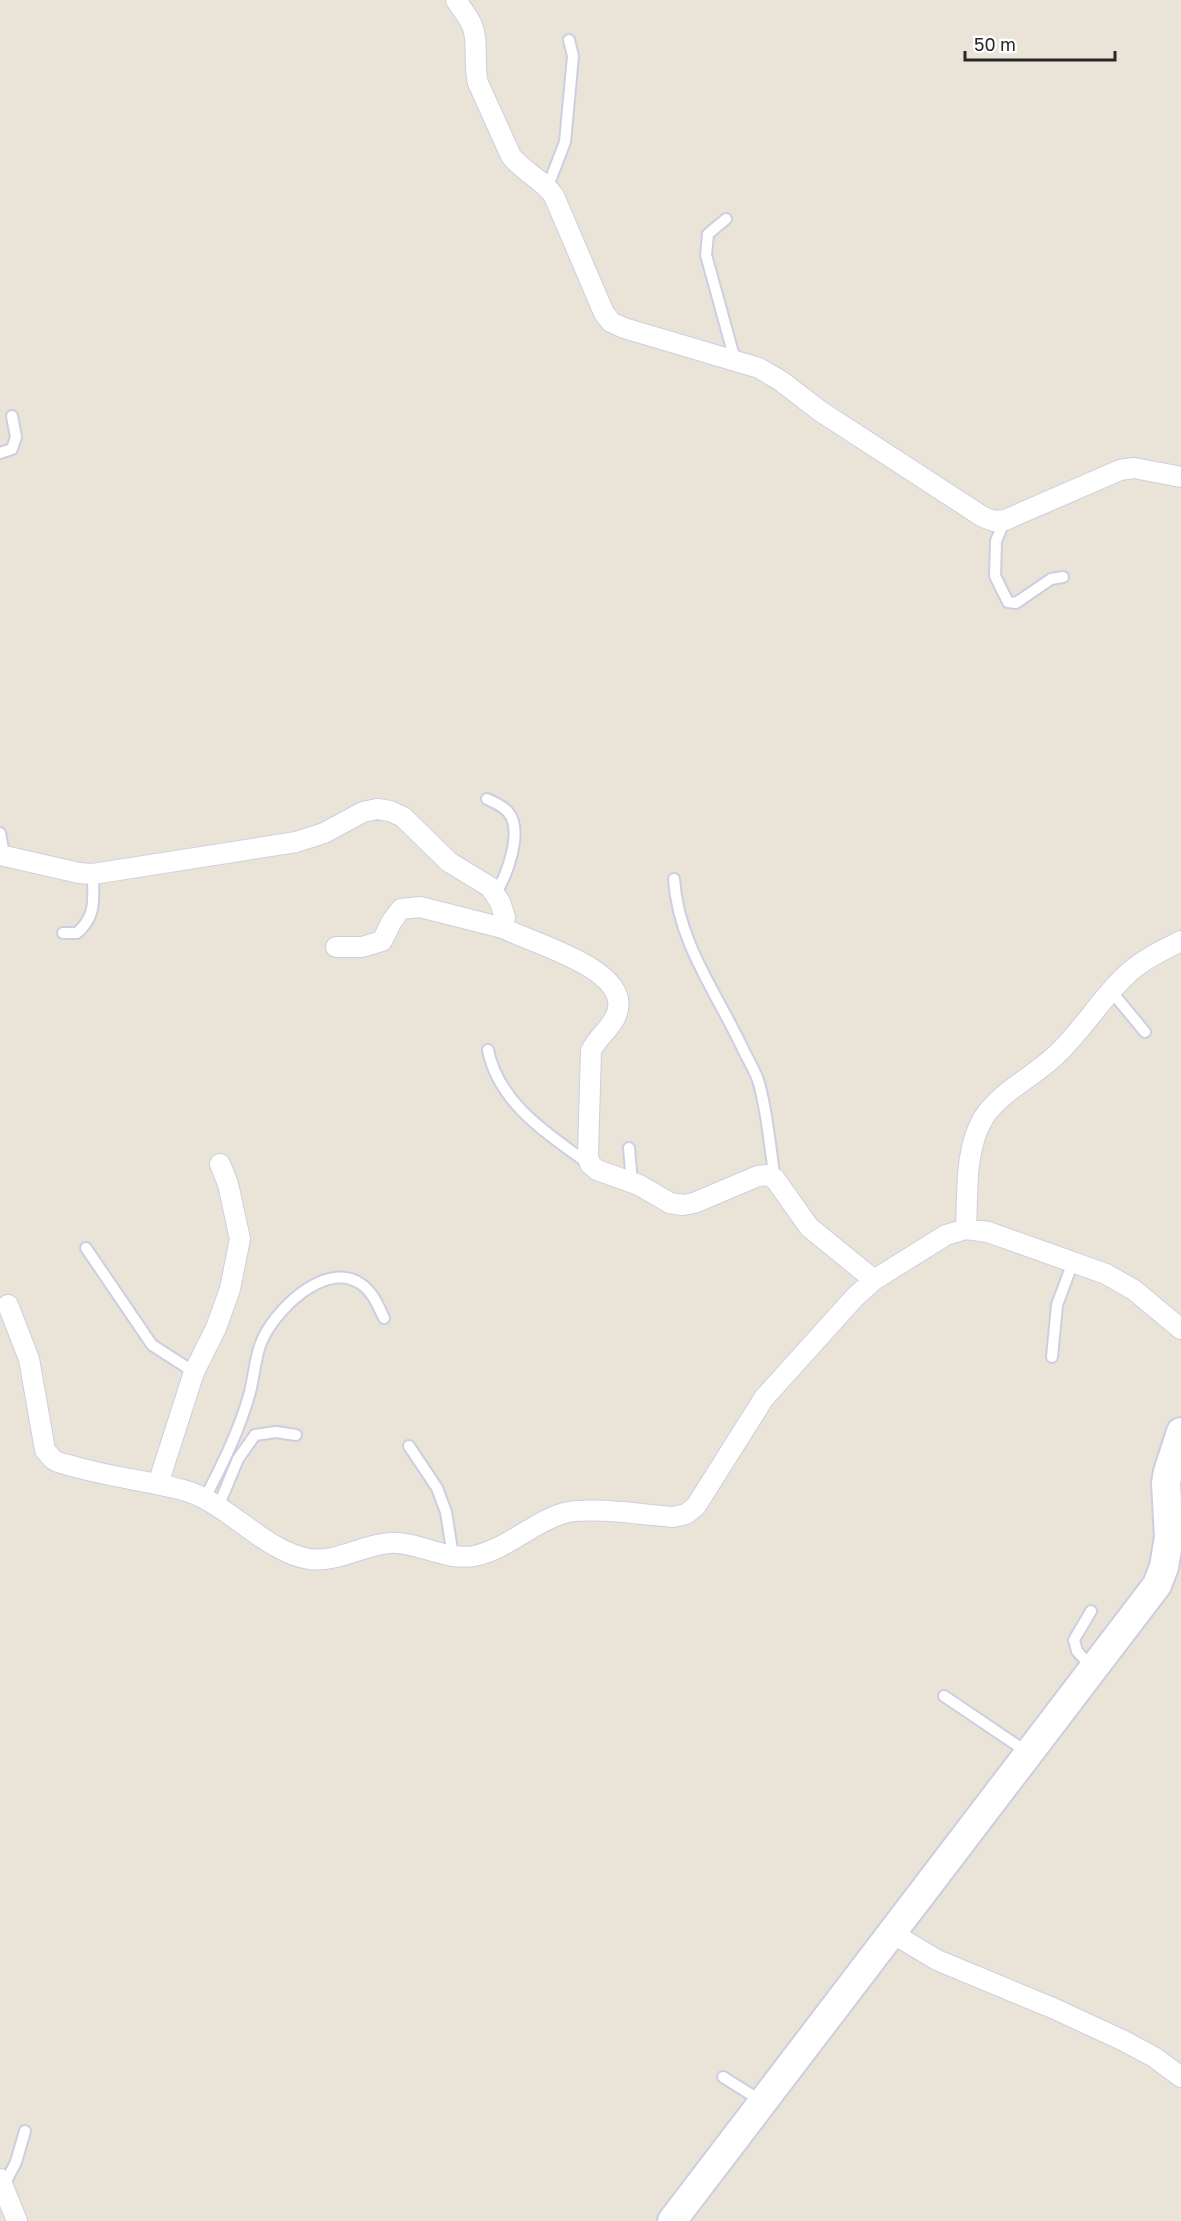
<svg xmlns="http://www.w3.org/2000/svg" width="1181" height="2221" viewBox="0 0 1181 2221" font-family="'Golos Text',sans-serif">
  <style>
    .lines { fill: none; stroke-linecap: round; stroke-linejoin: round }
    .lane-casing { stroke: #cdcfe0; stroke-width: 14 }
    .street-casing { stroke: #cdcfe0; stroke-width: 22 }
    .secondary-casing { stroke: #cdcfe0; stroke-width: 32 }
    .lane { stroke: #fff; stroke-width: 10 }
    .street { stroke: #fff; stroke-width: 20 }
    .secondary { stroke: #fff; stroke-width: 28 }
  </style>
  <rect width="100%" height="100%" fill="#eae3d7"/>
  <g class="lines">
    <defs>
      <path id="lane" d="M548,186L565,142L573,56L569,40
        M726,219L708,234L706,255L735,360
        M0,453L12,449L16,437L12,416
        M1005,520L996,541L995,576L1008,602L1016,603L1051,579L1063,577
        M487,799C494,802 503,806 508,812C524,830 507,876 495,894
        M0,833L4,855
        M674,879C678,942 716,992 742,1047C747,1058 754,1069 758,1080C767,1108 770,1149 775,1179
        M63,933H77C97,915 93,900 93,874
        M1111,991L1145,1032
        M488,1050C499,1104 548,1134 589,1164
        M629,1148L632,1183
        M86,1248L152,1345L194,1372
        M1052,1357L1057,1305L1073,1262
        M409,1446L437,1488L446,1512L453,1556
        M205,1498C223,1463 240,1429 250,1392C254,1376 255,1358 261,1343C273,1312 325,1259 361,1284C373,1292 378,1306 384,1318
        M218,1507L238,1459L255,1435L276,1432L296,1435
        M1091,1611L1074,1640L1077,1651L1092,1668
        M944,1696L1027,1752
        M723,2077L763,2102
        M3,2187L16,2162L25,2131"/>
      <path id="street" d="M456,0C461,8 468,16 472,25C479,42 473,64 478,83L511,156C523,172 543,179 554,196L604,313L611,322L624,328L759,368L781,381L820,411L983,517L994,521L1005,520L1120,470L1134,468L1181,477
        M0,855L79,873L93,874L296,842L324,833L363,812L377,809L390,811L403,817L449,862L490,887L500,902L505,917L503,928C531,943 632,969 617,1013C613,1027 597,1037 591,1051L588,1155L590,1164L597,1170L639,1185L670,1203L683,1205L694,1203L758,1176L767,1175L775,1179L809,1227L874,1280
        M336,947H362L382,941L392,921L401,909L420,907L503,928
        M966,1229C968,1193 964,1150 984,1117C1001,1092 1032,1077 1054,1057C1083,1031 1103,994 1133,969C1147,957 1165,949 1181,941
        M8,1305L29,1359L45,1450C48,1453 51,1458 54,1460C60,1464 70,1465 76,1467C111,1477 147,1481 183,1490C226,1501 263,1551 309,1559C336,1563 363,1545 389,1543C417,1541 445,1561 474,1556C508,1549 535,1520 568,1512C593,1507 645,1515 673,1517L686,1514L696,1506L764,1398L855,1297L874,1280L946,1235L966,1229L988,1232L1106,1274L1134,1290L1181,1329
        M158,1484L194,1372L216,1328L230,1289L240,1239L228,1184L220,1164
        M892,1933L937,1960L1055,2009L1122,2040L1154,2057L1181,2077
        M0,2179L17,2221"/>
      <path id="secondary" d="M672,2221L1157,1585L1164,1567L1169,1537L1166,1483L1168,1472L1181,1432"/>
    </defs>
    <use href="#lane" class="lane-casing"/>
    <use href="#street" class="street-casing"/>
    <use href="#secondary" class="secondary-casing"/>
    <use href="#lane" class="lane"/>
    <use href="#street" class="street"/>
    <use href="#secondary" class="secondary"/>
  </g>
  <path d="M965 51v9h150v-9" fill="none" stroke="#272727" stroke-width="3"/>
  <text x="974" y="51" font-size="18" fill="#272727" stroke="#ffffff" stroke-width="4.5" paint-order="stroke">50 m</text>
</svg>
